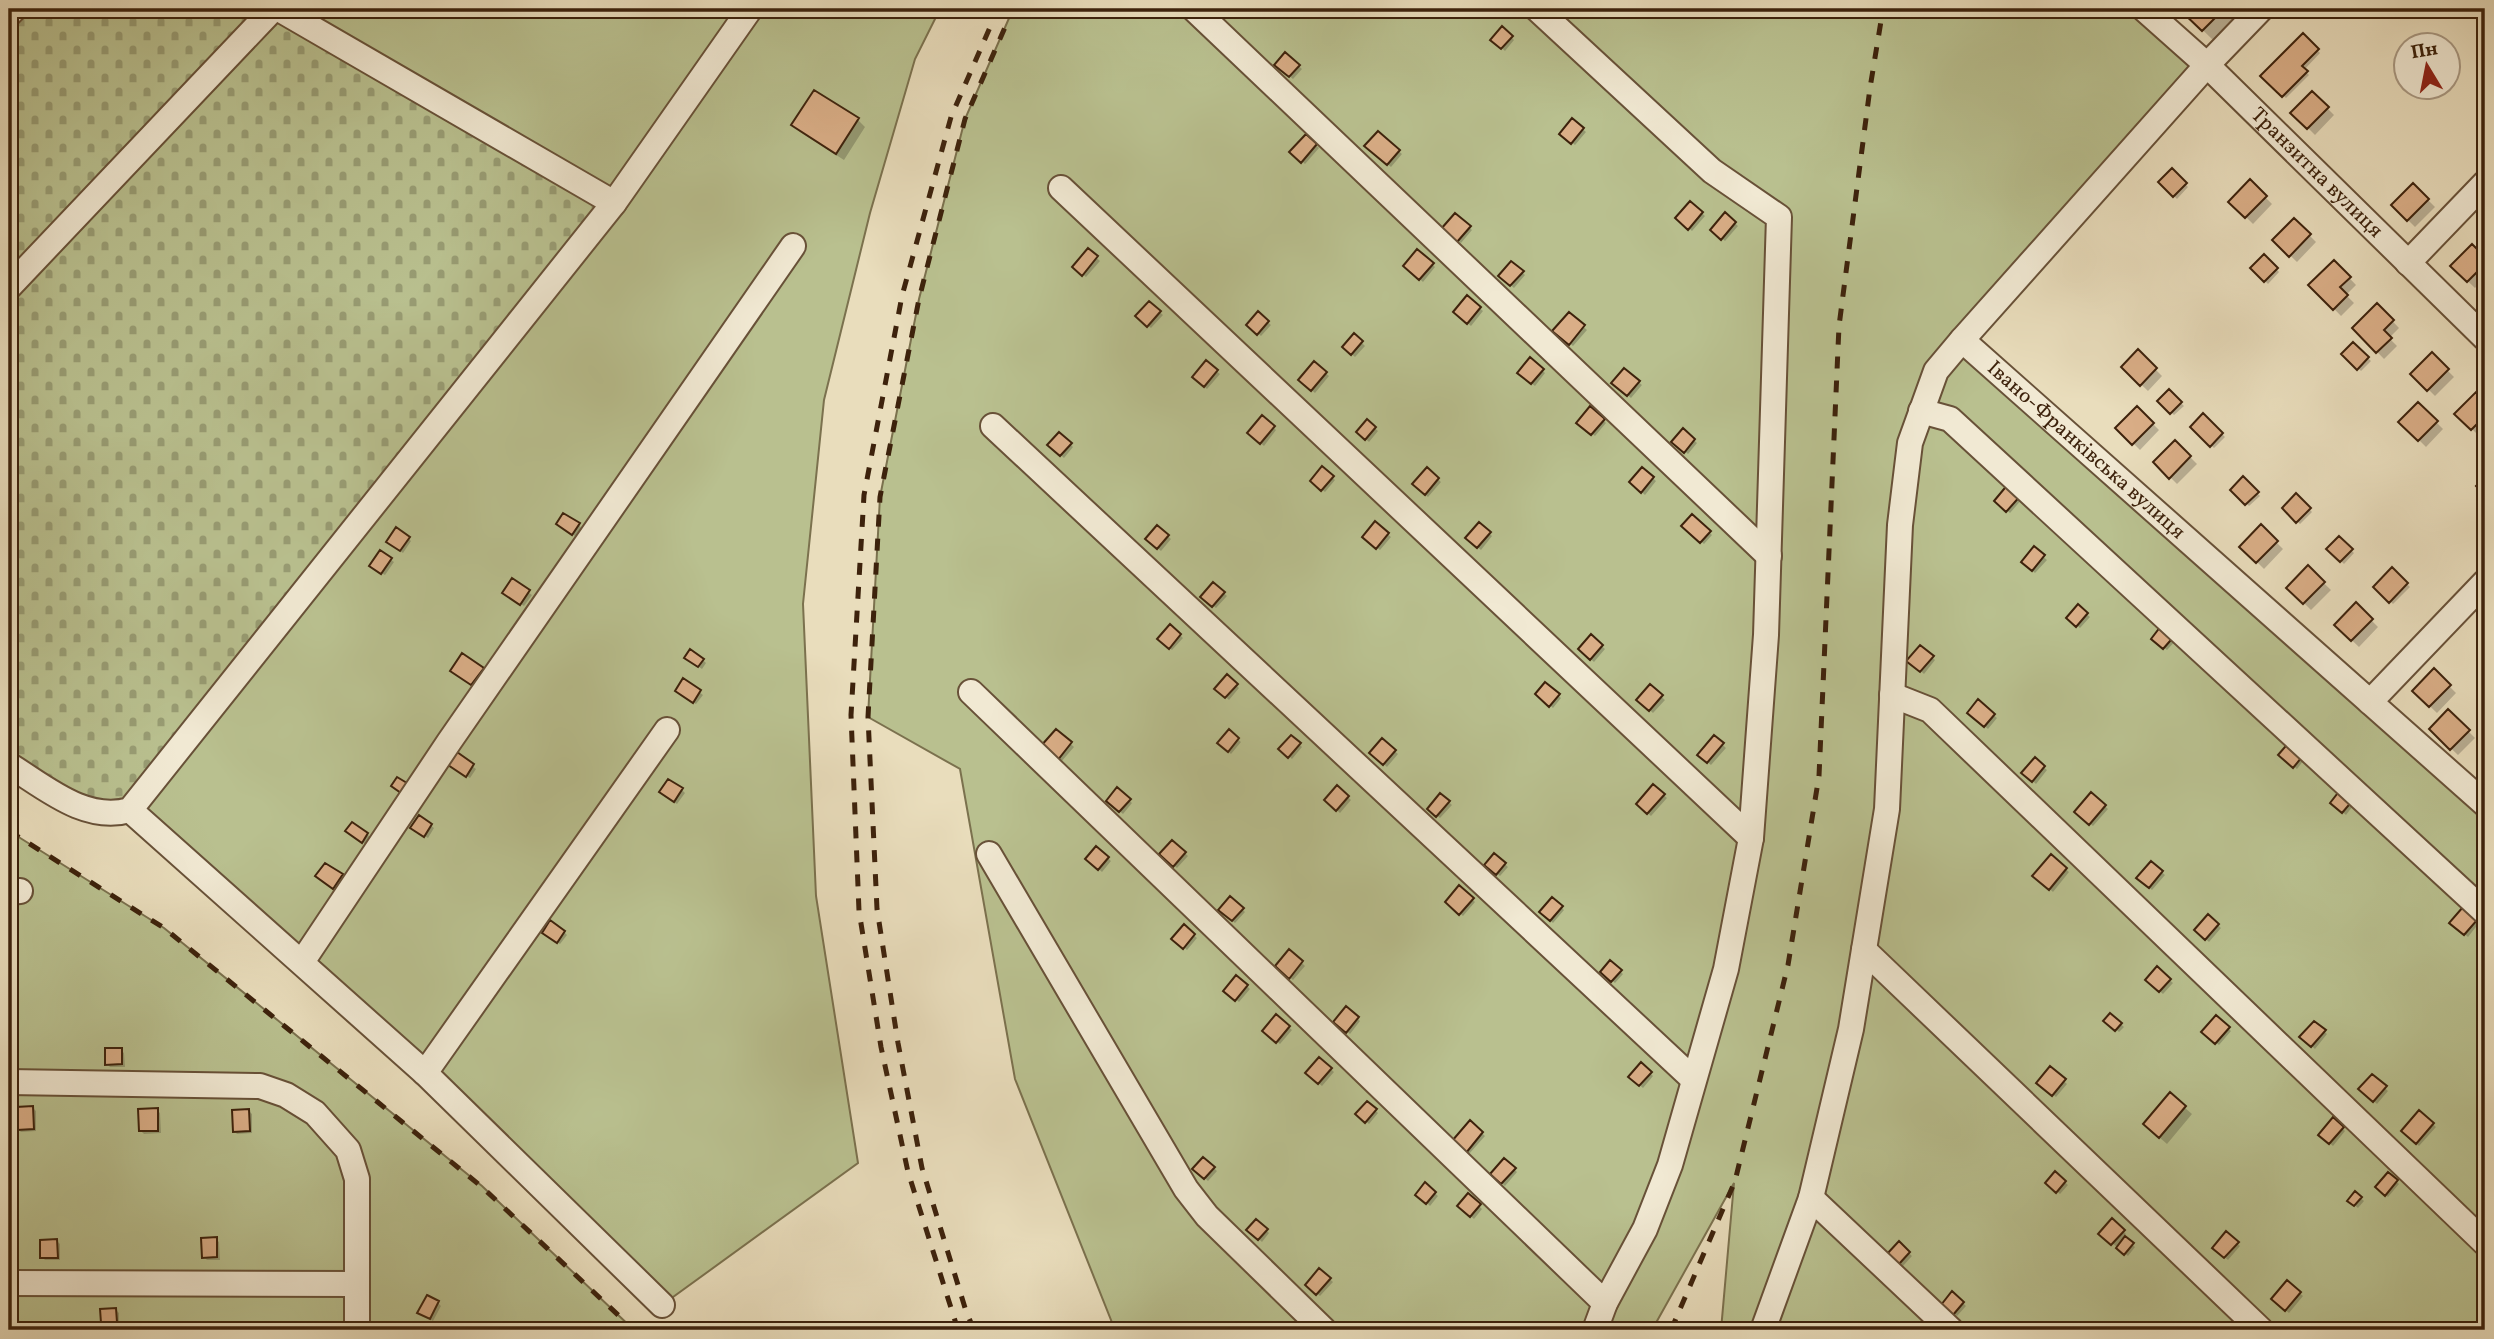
<svg xmlns="http://www.w3.org/2000/svg" width="2494" height="1339" viewBox="0 0 2494 1339" font-family="Vollkorn,serif">
  <style>
    .cemetery { fill: url(#cemetery-stones); stroke: #7b714e; stroke-width: 2 }
    .green { fill: #b9c08f; stroke: #7b714e; stroke-width: 2 }
    .shadow { fill: #0003 }
    .building { fill: #daae87; stroke: #3d220c; stroke-width: 2 }
    .lines { fill: none; stroke-linecap: round; stroke-linejoin: round }
    .minor-casing { stroke: #685138; stroke-width: 28 }
    .minor { stroke: #f1e9d3; stroke-width: 24 }
    .rail { stroke: #3d220c; stroke-width: 5; stroke-dasharray: 12 12; stroke-linecap: butt }
    .labels { text-anchor: middle; dominant-baseline: central; stroke-width: 5; stroke-linejoin: round; paint-order: stroke }
    .street-label { font-size: 21px; fill: #3d220c; stroke: #f1e9d3 }
  </style>
  <defs>
    <pattern id="cemetery-stones" width="16" height="16" patternUnits="userSpaceOnUse" patternTransform="scale(1.75)"><rect width="16" height="16" fill="#b9c08f"/><path d="M2 7V4a2 2 0 0 1 4 0v3zM10 15v-3a2 2 0 0 1 4 0v3z" fill="#989c73"/></pattern>
  </defs>
  <rect width="100%" height="100%" fill="#e9ddbc"/>
  <filter id="stains"><feTurbulence type="fractalNoise" baseFrequency=".00286" numOctaves="4"/><feColorMatrix values="0 0 0 0 .2 0 0 0 0 .09 0 0 0 0 .02 0 0 0 .5 -.17"/></filter>
  <radialGradient id="worn" r=".72"><stop offset=".6" stop-color="#630" stop-opacity="0"/><stop offset="1" stop-color="#630" stop-opacity=".3"/></radialGradient>
  <path class="cemetery" d="M9,9H279L614,203L118,814L9,765Z"/>
  <path class="green" d="M279,9H940L915,59L870,213L824,400L803,604L816,896L858,1163L662,1305L130,811L614,204Z
    M1013,9H2144L2207,65L1962,340L2485,805V1330H1721L1734,1183L1652,1330H1115L1015,1079L960,769L868,717L880,497L919,299L965,119Z
    M9,831L164,928L482,1186L634,1330H9Z"/>
  <path class="shadow" d="M2181,9H2225L2235,19L2214,41Z
    M1502,28L1514,40L1505,51L1492,39Z
    M2303,36L2320,53L2304,70L2309,75L2286,98L2263,76Z
    M1285,54L1302,69L1293,79L1276,65Z
    M814,92L858,120L865,127L844,160L800,132L793,125Z
    M2312,93L2334,115L2315,135L2293,113Z
    M1572,120L1586,132L1575,145L1561,133Z
    M1378,134L1402,154L1391,167L1367,146Z
    M1306,136L1319,148L1305,164L1292,152Z
    M2172,171L2188,187L2177,199L2160,182Z
    M2250,182L2272,204L2253,224L2231,202Z
    M2413,185L2435,207L2415,227L2393,205Z
    M1690,203L1705,216L1692,231L1677,218Z
    M1455,215L1472,230L1461,243L1444,229Z
    M1725,215L1738,226L1725,241L1712,230Z
    M2294,220L2316,242L2297,262L2274,240Z
    M2472,246L2485,259V277L2475,288L2452,266Z
    M1088,250L1100,261L1086,277L1074,267Z
    M1417,251L1435,267L1423,282L1405,266Z
    M2264,256L2279,272L2268,284L2252,268Z
    M2334,262L2356,285L2346,295L2354,303L2341,316L2311,285Z
    M1511,263L1525,275L1514,288L1500,276Z
    M1467,298L1483,311L1471,326L1455,312Z
    M1149,303L1163,315L1151,328L1137,316Z
    M2377,305L2399,328L2389,338L2397,346L2384,359L2354,328Z
    M1258,314L1271,325L1261,336L1249,325Z
    M1569,314L1587,330L1573,346L1555,331Z
    M1354,335L1365,346L1355,357L1344,347Z
    M2353,344L2371,361L2361,371L2344,354Z
    M2138,352L2162,376L2148,391L2123,367Z
    M2432,355L2454,377L2435,396L2413,374Z
    M1530,360L1545,373L1535,386L1519,373Z
    M1206,363L1220,374L1207,389L1194,377Z
    M1314,364L1329,376L1315,393L1300,380Z
    M1624,370L1642,385L1631,398L1614,383Z
    M2169,391L2184,406L2174,415L2160,401Z
    M2476,394L2485,403V429L2479,436L2457,414Z
    M2418,404L2443,429L2426,447L2401,422Z
    M2137,408L2159,430L2140,450L2118,428Z
    M1590,409L1606,423L1595,436L1579,422Z
    M2203,416L2225,437L2214,448L2192,427Z
    M1262,418L1276,430L1264,446L1249,433Z
    M1367,421L1378,431L1369,442L1358,432Z
    M1683,431L1697,443L1688,454L1674,442Z
    M1059,434L1073,447L1064,458L1050,445Z
    M2175,442L2197,464L2177,484L2155,462Z
    M1322,469L1335,480L1325,492L1312,481Z
    M1427,469L1441,482L1428,497L1414,484Z
    M1642,469L1656,481L1645,495L1631,482Z
    M2243,479L2260,496L2249,506L2233,490Z
    M2009,485L2023,498L2010,513L1996,500Z
    M2296,496L2312,512L2300,524L2284,508Z
    M1692,517L1712,535L1704,544L1684,526Z
    M1375,524L1391,537L1380,550L1364,537Z
    M579,525L581,528L575,536L561,527Z
    M1479,525L1492,536L1481,550L1467,538Z
    M1157,527L1171,539L1161,551L1147,539Z
    M2261,527L2283,549L2264,569L2242,547Z
    M408,538L411,541L403,553L391,545Z
    M2339,539L2354,553L2344,564L2329,549Z
    M2034,549L2047,560L2035,573L2023,562Z
    M391,560L394,562L385,575L375,569Z
    M2308,568L2331,590L2311,610L2289,588Z
    M2392,570L2410,587L2393,604L2376,587Z
    M512,581L532,595L524,606L507,595Z
    M1213,584L1227,596L1216,608L1203,597Z
    M2356,605L2378,627L2359,647L2336,625Z
    M2078,607L2090,617L2080,628L2068,618Z
    M1170,626L1183,638L1172,650L1159,639Z
    M1591,637L1605,649L1594,662L1580,649Z
    M2179,637L2167,650L2153,638Z
    M1920,647L1935,660L1924,674L1909,660Z
    M689,660H703L706,663L702,669Z
    M482,669L485,672L475,687L455,674Z
    M2434,671L2456,693L2437,713L2414,691Z
    M1227,677L1239,688L1229,700L1217,689Z
    M684,681L703,695L696,704L680,694Z
    M1546,685L1561,698L1553,708L1537,694Z
    M1650,687L1665,700L1653,713L1639,700Z
    M1978,702L1997,718L1988,729L1969,713Z
    M2448,711L2475,738L2458,755L2431,729Z
    M1056,731L1074,747L1061,762L1043,747Z
    M1229,732L1241,742L1231,754L1219,743Z
    M1291,737L1302,747L1292,759L1281,749Z
    M1714,737L1726,748L1711,765L1699,755Z
    M1382,741L1398,754L1387,767L1372,753Z
    M457,755L476,769L470,778L454,768Z
    M2281,755L2307,756L2297,769Z
    M2035,760L2047,770L2036,784L2024,773Z
    M1653,786L1667,798L1651,816L1638,804Z
    M1337,787L1351,800L1340,813L1326,800Z
    M682,790L685,793L677,804L664,795Z
    M1117,790L1132,803L1123,814L1108,801Z
    M2091,794L2108,809L2093,826L2076,812Z
    M1441,795L1452,805L1440,818L1429,809Z
    M2332,803H2355L2346,815Z
    M420,818L434,828L428,838L416,831Z
    M350,834H367L370,837L365,844Z
    M1172,842L1188,856L1177,868L1161,854Z
    M1097,848L1111,861L1102,872L1088,859Z
    M1495,855L1508,867L1500,876L1487,865Z
    M2051,857L2069,872L2053,892L2035,876Z
    M2151,863L2165,875L2152,890L2139,878Z
    M341,876L344,879L337,890L320,879Z
    M1459,888L1475,902L1463,916L1447,902Z
    M1230,898L1245,912L1235,923L1220,910Z
    M1552,899L1564,910L1553,923L1541,912Z
    M2463,909L2479,923L2468,937L2452,923Z
    M2208,916L2221,928L2209,942L2196,930Z
    M1184,927L1197,938L1187,950L1174,938Z
    M564,932L567,935L560,944L547,935Z
    M1290,952L1305,966L1293,980L1277,966Z
    M1610,963L1623,974L1615,983L1603,972Z
    M2157,969L2173,983L2163,994L2147,980Z
    M1237,977L1250,989L1239,1002L1225,990Z
    M1346,1008L1360,1021L1350,1034L1335,1021Z
    M2110,1015L2124,1027L2119,1032L2106,1020Z
    M1276,1017L1292,1030L1280,1044L1264,1031Z
    M2216,1017L2231,1031L2219,1045L2203,1032Z
    M2314,1023L2327,1034L2315,1049L2302,1037Z
    M121,1050L124,1053L125,1067H110L107,1064Z
    M1319,1059L1334,1072L1322,1086L1307,1073Z
    M1641,1065L1653,1076L1643,1088L1630,1077Z
    M2050,1069L2067,1084L2056,1097L2039,1082Z
    M2372,1076L2388,1091L2377,1104L2361,1089Z
    M2170,1095L2192,1114L2167,1144L2152,1131Z
    M1367,1103L1378,1113L1369,1124L1358,1114Z
    M33,1108L36,1111V1131L21,1132L18,1129Z
    M157,1110L160,1113L161,1133L144,1134L141,1131Z
    M249,1111L252,1114V1133L237,1134L234,1131Z
    M2419,1112L2436,1127L2419,1146L2403,1131Z
    M2333,1120L2345,1131L2333,1146L2320,1135Z
    M1470,1123L1485,1136L1469,1154L1455,1141Z
    M1204,1159L1217,1171L1208,1181L1195,1169Z
    M1504,1160L1517,1172L1505,1186L1492,1174Z
    M2055,1174L2068,1185L2060,1194L2047,1183Z
    M2388,1174L2399,1184L2388,1197L2377,1187Z
    M1425,1185L1438,1196L1430,1206L1418,1194Z
    M2356,1194L2364,1201L2358,1208L2350,1201Z
    M1468,1196L1482,1209L1474,1219L1459,1206Z
    M1256,1221L1269,1233L1262,1242L1249,1230Z
    M2112,1221L2126,1234L2123,1237L2135,1247L2128,1256L2101,1234Z
    M2226,1234L2240,1246L2228,1260L2214,1248Z
    M216,1239L219,1242L220,1260H207L204,1257Z
    M57,1241L60,1244V1260H45L42,1257Z
    M1899,1244L1912,1256L1903,1266L1890,1254Z
    M1320,1271L1333,1282L1320,1296L1308,1285Z
    M2287,1283L2303,1296L2289,1313L2273,1299Z
    M1953,1294L1966,1306L1957,1316L1944,1305Z
    M438,1303L441,1306L433,1321L419,1313Z
    M116,1310L119,1313V1325H106L103,1322Z"/>
  <path class="building" d="M2179,9H2224L2202,31Z
    M1502,26L1513,36L1501,49L1490,40Z
    M2303,33L2319,49L2302,66L2308,71L2282,97L2260,76Z
    M1285,52L1300,65L1289,77L1274,65Z
    M814,90L859,118L836,154L791,125Z
    M2312,91L2329,107L2307,129L2290,113Z
    M1572,118L1584,128L1571,144L1559,134Z
    M1378,131L1400,150L1387,165L1364,146Z
    M1306,134L1317,144L1301,163L1289,152Z
    M2172,168L2187,183L2173,197L2158,182Z
    M2250,179L2267,196L2245,218L2228,202Z
    M2413,183L2429,199L2407,221L2391,205Z
    M1690,201L1703,212L1688,230L1675,218Z
    M1725,212L1736,222L1721,240L1710,230Z
    M1455,213L1471,226L1457,242L1441,229Z
    M2294,218L2311,234L2289,257L2272,240Z
    M2472,244L2485,257V264L2467,282L2450,266Z
    M1088,248L1098,256L1082,276L1072,267Z
    M1417,249L1434,263L1419,280L1403,266Z
    M2264,254L2278,268L2264,282L2250,268Z
    M2334,260L2351,277L2340,287L2348,295L2333,310L2308,285Z
    M1511,261L1524,271L1510,286L1498,276Z
    M1467,295L1481,307L1467,324L1453,312Z
    M1149,301L1161,311L1147,327L1135,316Z
    M2377,303L2394,320L2384,330L2392,338L2376,353L2352,328Z
    M1258,311L1269,321L1257,335L1246,325Z
    M1569,312L1585,325L1569,345L1552,331Z
    M1354,333L1363,341L1351,355L1342,347Z
    M2353,342L2369,357L2357,370L2341,354Z
    M2138,349L2157,368L2140,386L2121,367Z
    M2432,352L2449,369L2427,391L2410,374Z
    M1530,357L1544,369L1531,384L1517,373Z
    M1206,360L1218,370L1204,387L1192,377Z
    M1314,361L1327,372L1311,391L1298,380Z
    M1624,368L1640,381L1627,396L1611,383Z
    M2169,389L2182,402L2170,414L2157,401Z
    M2476,392L2485,400V416L2471,430L2454,414Z
    M2418,402L2438,421L2418,441L2398,422Z
    M1590,406L1605,419L1591,435L1576,423Z
    M2137,406L2154,423L2132,445L2115,428Z
    M2203,413L2223,433L2210,447L2190,427Z
    M1262,415L1275,426L1260,444L1247,433Z
    M1367,419L1376,427L1365,440L1356,432Z
    M1683,428L1695,439L1684,453L1671,442Z
    M1059,432L1072,443L1060,456L1047,445Z
    M2175,440L2191,456L2169,479L2153,462Z
    M1322,466L1334,476L1321,491L1310,481Z
    M1427,467L1439,478L1425,495L1412,484Z
    M1642,467L1654,477L1641,493L1629,482Z
    M2243,476L2259,492L2245,505L2230,490Z
    M2485,477V495L2476,486Z
    M2009,483L2022,494L2006,512L1994,501Z
    M2296,493L2311,508L2296,523L2282,508Z
    M563,513L580,523L572,535L556,524Z
    M1692,514L1711,531L1700,543L1681,526Z
    M1375,521L1389,533L1376,549L1362,537Z
    M1479,522L1491,532L1477,548L1465,538Z
    M2261,524L2278,541L2256,563L2239,547Z
    M1157,525L1169,535L1157,549L1145,539Z
    M396,527L410,537L400,551L386,542Z
    M2339,536L2353,549L2340,562L2326,549Z
    M2034,546L2045,555L2032,571L2021,562Z
    M380,550L392,558L381,574L369,566Z
    M2308,565L2325,582L2303,604L2286,588Z
    M2392,567L2408,583L2389,603L2373,587Z
    M512,578L530,590L520,605L502,593Z
    M1213,582L1225,592L1212,607L1200,597Z
    M2356,602L2373,619L2351,641L2334,625Z
    M2078,604L2088,613L2076,627L2066,618Z
    M2164,622L2177,633L2163,649L2151,639Z
    M1170,624L1181,634L1169,649L1157,639Z
    M1591,634L1603,645L1590,660L1578,649Z
    M1920,645L1934,656L1920,672L1906,661Z
    M690,649L704,659L698,667L684,658Z
    M462,653L484,668L471,685L450,671Z
    M2434,668L2451,685L2429,707L2412,691Z
    M1227,674L1238,684L1225,698L1214,689Z
    M683,678L701,690L693,703L675,691Z
    M1545,682L1560,694L1549,707L1535,694Z
    M1650,684L1663,695L1649,711L1636,700Z
    M1978,699L1995,714L1984,727L1967,713Z
    M2448,709L2470,730L2450,750L2429,729Z
    M1056,729L1072,742L1057,761L1040,747Z
    M1229,729L1239,738L1228,752L1217,743Z
    M1291,735L1301,743L1288,758L1278,749Z
    M1714,735L1724,743L1707,763L1697,755Z
    M1382,738L1396,750L1383,765L1369,753Z
    M2291,740L2306,752L2293,768L2278,755Z
    M457,752L474,764L466,777L448,765Z
    M2035,757L2045,766L2032,782L2021,773Z
    M397,777L407,783L401,793L391,786Z
    M668,779L683,788L674,802L659,792Z
    M1653,784L1665,794L1647,814L1636,804Z
    M1337,785L1349,796L1336,811L1324,800Z
    M1117,787L1131,799L1119,812L1106,801Z
    M2341,789L2354,799L2342,813L2330,803Z
    M2091,792L2106,805L2089,825L2074,812Z
    M1440,793L1450,801L1436,817L1427,809Z
    M419,815L432,824L424,837L410,828Z
    M352,822L368,833L362,843L345,831Z
    M1172,840L1186,852L1173,867L1159,854Z
    M1096,846L1109,857L1098,870L1085,859Z
    M1494,853L1506,863L1496,875L1484,865Z
    M2051,854L2067,868L2049,890L2032,876Z
    M2151,861L2163,871L2149,888L2136,878Z
    M325,863L343,874L333,889L315,876Z
    M1459,885L1474,898L1459,915L1445,902Z
    M1230,896L1244,908L1232,921L1218,910Z
    M1552,897L1563,906L1550,921L1539,912Z
    M2463,907L2478,919L2464,935L2449,923Z
    M2208,914L2219,924L2205,940L2194,930Z
    M550,920L565,931L557,943L542,933Z
    M1184,924L1195,934L1183,949L1171,939Z
    M1289,949L1303,961L1289,979L1275,966Z
    M1610,960L1622,970L1611,982L1600,972Z
    M2157,966L2171,979L2159,992L2145,980Z
    M1236,975L1248,985L1235,1001L1223,991Z
    M1346,1006L1359,1017L1346,1033L1333,1022Z
    M2110,1013L2122,1023L2115,1031L2103,1021Z
    M1276,1014L1290,1026L1276,1043L1262,1031Z
    M2216,1015L2230,1027L2215,1044L2201,1032Z
    M2314,1021L2326,1030L2311,1047L2299,1037Z
    M105,1048H122V1064L105,1065Z
    M1319,1057L1332,1068L1318,1084L1305,1073Z
    M1641,1062L1652,1072L1639,1086L1628,1077Z
    M2050,1066L2066,1079L2052,1096L2036,1083Z
    M2372,1074L2387,1086L2373,1102L2358,1089Z
    M2170,1092L2186,1106L2159,1138L2143,1124Z
    M1367,1101L1377,1109L1365,1123L1355,1114Z
    M33,1106L34,1129L17,1130L16,1107Z
    M158,1108V1131H139L138,1109Z
    M249,1109L250,1131L233,1132L232,1110Z
    M2419,1110L2434,1123L2416,1144L2401,1131Z
    M2333,1117L2344,1127L2329,1144L2318,1135Z
    M1470,1120L1483,1132L1466,1153L1452,1141Z
    M1203,1157L1215,1167L1204,1179L1192,1169Z
    M1504,1158L1516,1168L1501,1184L1490,1174Z
    M2055,1171L2066,1181L2056,1193L2045,1183Z
    M2388,1172L2398,1180L2385,1196L2375,1187Z
    M1425,1182L1436,1192L1426,1204L1415,1195Z
    M2355,1191L2362,1197L2354,1206L2347,1201Z
    M1468,1193L1481,1204L1470,1217L1457,1206Z
    M2112,1218L2125,1230L2111,1245L2098,1234Z
    M1256,1219L1268,1229L1258,1240L1246,1230Z
    M2226,1231L2239,1242L2224,1258L2212,1248Z
    M2125,1236L2134,1243L2124,1255L2116,1248Z
    M217,1237V1257L202,1258L201,1238Z
    M57,1239L58,1258H40V1240Z
    M1899,1241L1910,1252L1899,1264L1887,1254Z
    M1319,1268L1331,1278L1316,1295L1305,1285Z
    M2287,1280L2301,1292L2285,1311L2271,1299Z
    M1952,1291L1964,1302L1953,1315L1941,1305Z
    M427,1295L439,1301L430,1319L417,1313Z
    M116,1308L117,1322L101,1323L100,1309Z"/>
  <g class="lines">
    <defs>
      <g id="minor">
        <path d="M279,9L614,203"/>
        <path d="M1194,9L1769,556"/>
        <path d="M1537,9L1712,171L1779,217L1766,635L1751,838L1726,969L1670,1165L1645,1229L1605,1303L1595,1330"/>
        <path id="s1" d="M2144,9L2207,65L2485,338"/>
        <path id="s2" d="M2261,9L2207,65L1962,340L2485,804"/>
        <path d="M9,14L14,9"/>
        <path d="M1061,188L1751,838"/>
        <path d="M2408,263L2485,183"/>
        <path d="M9,287L273,9"/>
        <path d="M1921,411L1950,419L2485,912"/>
        <path d="M993,426L1693,1079"/>
        <path d="M971,692L1605,1303"/>
        <path d="M1892,695L1930,710L2485,1243"/>
        <path d="M2370,702L2485,582"/>
        <path d="M9,765C45,787 85,823 130,810L614,203L750,9"/>
        <path d="M130,810L425,1073L662,1305"/>
        <path d="M989,854L1186,1189L1207,1216L1324,1330"/>
        <path d="M9,892L20,891"/>
        <path d="M1864,950L2261,1330"/>
        <path d="M302,962L449,742L793,246"/>
        <path d="M425,1073L667,730"/>
        <path d="M9,1082L260,1086L286,1095L315,1113L348,1150L357,1179V1330"/>
        <path d="M1811,1198L1951,1330"/>
        <path d="M9,1283L357,1284"/>
        <path d="M1763,1330L1811,1198L1851,1029L1887,809L1900,525L1910,443L1936,371L1962,340"/>
      </g>
    </defs>
    <use href="#minor" class="minor-casing"/>
    <use href="#minor" class="minor"/>
    <path class="rail" d="M9,831L164,928L482,1187L634,1330
      M958,1330L908,1172L881,1047L859,911L851,715L864,495L902,296L951,117L998,9
      M974,1330L966,1311L922,1168L898,1043L877,909L868,717L880,497L919,299L965,119L1013,9
      M1671,1330L1735,1181L1788,965L1819,776L1839,326L1870,88L1883,9"/>
  </g>
  <g class="labels">
    <g class="street-label">
      <text stroke="none"><textPath href="#s1" startOffset="238">Транзитна вулиця</textPath></text>
      <text stroke="none"><textPath href="#s2" startOffset="612">Івано-Франківська вулиця</textPath></text>
    </g>
  </g>
  <rect width="2494" height="1339" fill="none" stroke="#e9ddbc" stroke-width="35"/>
  <rect x="10" y="10" width="2473" height="1318" fill="none" stroke="#3d220c" stroke-width="3.5"/>
  <rect x="18" y="18" width="2459" height="1304" fill="none" stroke="#3d220c" stroke-width="2"/>
  <g transform="translate(2427 66) rotate(350)"><circle r="33" fill="#f1e9d3" stroke="#a99983" stroke-width="2"/>
  <path d="M0-5L12 26L0 18L-12 26Z" fill="#8f2418"/>
  <text y="-10" font-size="19" font-weight="bold" text-anchor="middle" fill="#3d220c">Пн</text>
  </g>
  <rect width="100%" height="100%" filter="url(#stains)"/>
  <rect width="100%" height="100%" fill="url(#worn)"/>
</svg>
